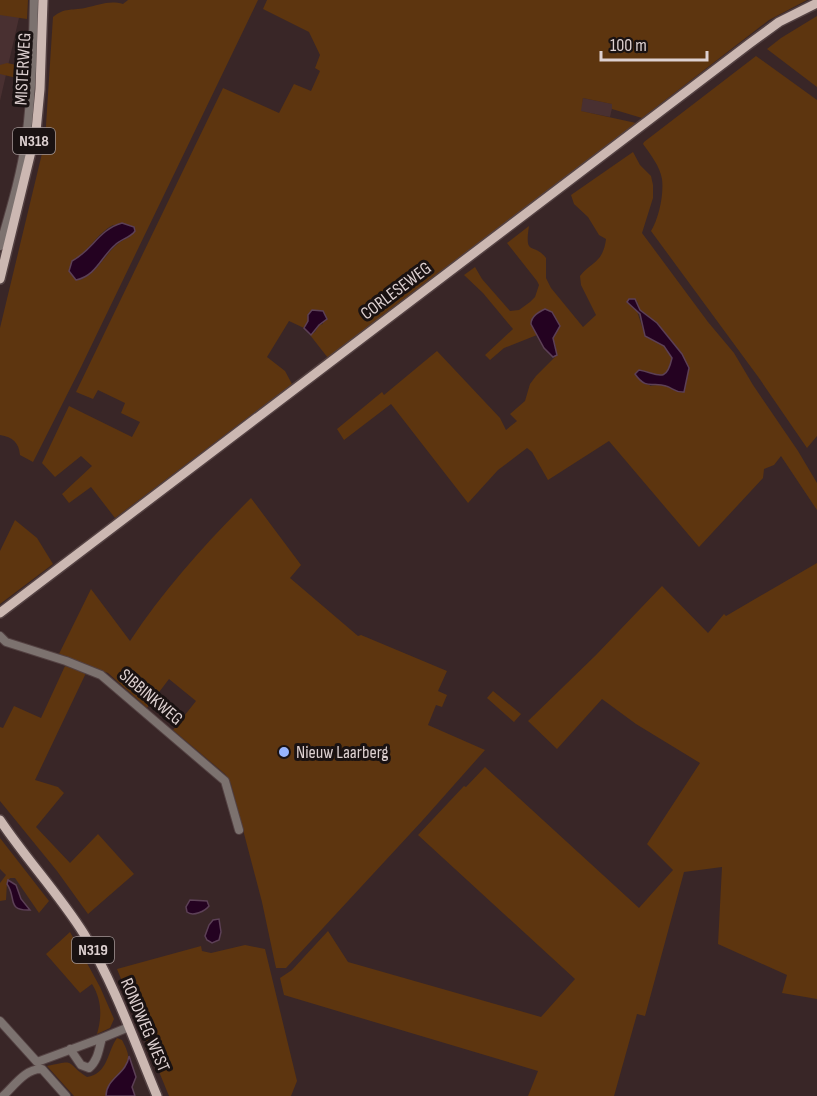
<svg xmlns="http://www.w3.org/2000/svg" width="817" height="1096" viewBox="0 0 817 1096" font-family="'Sofia Sans Condensed',sans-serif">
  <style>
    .built { fill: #493031 }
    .green { fill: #5d350f; fill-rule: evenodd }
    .water { fill: #240221; stroke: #5c4056; stroke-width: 1.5 }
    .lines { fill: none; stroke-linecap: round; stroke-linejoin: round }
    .minor-casing { stroke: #534142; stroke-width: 10 }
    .major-casing { stroke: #534142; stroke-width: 12 }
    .minor { stroke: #7c726f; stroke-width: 8 }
    .major { stroke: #ccb8b2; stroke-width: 9 }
    .poi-dot { fill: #98b5fd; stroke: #1a1212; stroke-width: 2 }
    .labels { text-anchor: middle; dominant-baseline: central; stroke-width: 6; stroke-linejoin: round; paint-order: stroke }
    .shield { fill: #1a1212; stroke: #a29797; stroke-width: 1.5 }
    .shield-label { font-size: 16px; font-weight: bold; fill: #ddd0d0 }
    .street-label { font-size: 18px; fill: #ddd0d0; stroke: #1a1212 }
    .poi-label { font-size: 18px; fill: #ddd0d0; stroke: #1a1212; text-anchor: start }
  </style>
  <rect width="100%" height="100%" fill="#392627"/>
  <path class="built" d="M0,0H23L0,101Z
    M583,98L613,104L610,117L580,111Z"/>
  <path class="green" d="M0,0H28L27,19L0,15Z
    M128,0H258L81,367L33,462L20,455C19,443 13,437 0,435V328L45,141L53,17C66,7 70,11 85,8C99,5 109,0 123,4ZM113,225L130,237C107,245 102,271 80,280L69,271L72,261C89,252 96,234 113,225Z
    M267,0H807L769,20L642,118L612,109V104L583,98L581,111L636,123L328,358L310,335L315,332L319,325L323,324L321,310H312L308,315V321L304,328L289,321L267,357L285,371L292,384L115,518L91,487L69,503L62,494L92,466L81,456L55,477L42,463L69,406L132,437L140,422L121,413L125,403L98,390L93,399L76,392L223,88L279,113L294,84L311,91L320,71L315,68L320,55L309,32L263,9Z
    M817,16V87L767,49L781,38Z
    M756,56L817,100V436L807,448L759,378L651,231C659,218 664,194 662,179C660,166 650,154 643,144L644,142Z
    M7,63L26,67L25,80L0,74V65Z
    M633,152L640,165L651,176L653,185V198L642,233L708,322L734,353L753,385L798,451L817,483V510L781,456L774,465L764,469L763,478L699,547L609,441L548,480L532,452L527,448L498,470L468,503L391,404L344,440L337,429L382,392L384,395L437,351L500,418L506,430L517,421L510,414L525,401L530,384L536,376L555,357L556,348L553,338L558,330L545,309L535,315L531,324L537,335L504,348L490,360L485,355L513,329L483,293L464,275L475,267L482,279L510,311L519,310L530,302L535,297L539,285L537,281L507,243L529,226C524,258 534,242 546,258V278L551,288L583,327L596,315L581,285L580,276C592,261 603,263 606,239L599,235L588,217L574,204L571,195ZM637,301L640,310L657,323L688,373L686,378L674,390L663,384L650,386L644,371C661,380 668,377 672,358L664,346L645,336L637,311Z
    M251,498L301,565L290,578L358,636L361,635L447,671L438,691L447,695L442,707L436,705L428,725L485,750L422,821L286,968H276L262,902L231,784L225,774L173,730L196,701L169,679L147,708L108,673L58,656L91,589L130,641C164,589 207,542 251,498Z
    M15,520L37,538L53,564L0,604V551Z
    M817,563V999L782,993L787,975L718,944L722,867L684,872L645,1016L637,1014L614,1096H528L538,1071L284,995L280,978L292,970L328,931L348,962L541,1017L575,979L418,835L464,786L466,787L485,767L639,908L673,870L647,844L700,763L636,724L602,699L557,749L528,721L596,655L662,586L708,633L724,614L726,616Z
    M65,666L86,673L35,780L58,787L64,793L36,827L70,863L98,834L134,874L88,914L57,871L0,801V727L3,728L14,706L41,718Z
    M493,691L521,714L514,722L487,698Z
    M0,838L49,901L39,913L15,878H10L7,882L6,900L0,901V883L6,875L0,869Z
    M70,932L100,987L114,1019L110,1028L97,1034C102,1017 102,1000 92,984L80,993L46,954Z
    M245,945L265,949L297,1081L291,1096H169L117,969L201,946L202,951L211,953Z
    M117,1038L122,1040C125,1046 129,1053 128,1059C127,1076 106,1077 106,1096H74L47,1066C78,1059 64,1062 87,1077C108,1074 107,1052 117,1038Z"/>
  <path class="water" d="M122,223L134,227L135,231C130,238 121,239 115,245C101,257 96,276 76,280L69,271L72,261C93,250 98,230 122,223Z
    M629,299H635L640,310L657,323L682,354L689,368L684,392C676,393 673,388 666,386C652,381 647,391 635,374L639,370C657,373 666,385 672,358L664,346L645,336L640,314L627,302Z
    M545,309L552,312L560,326L553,338L557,355L553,357L544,348L531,324C531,316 539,312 545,309Z
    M312,310L323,311L327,319L319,325L311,335L304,328L308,321V315Z
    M8,880L16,885L21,899L30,910C6,911 17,898 7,884Z
    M190,900L207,901L209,906C205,911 193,917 187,912L186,907Z
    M219,919L221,932L219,940L212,943L207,940L205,936L209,925L213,920Z
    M129,1056L136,1077L132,1087L135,1096H106C106,1078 127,1074 129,1056Z"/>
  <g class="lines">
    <defs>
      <path id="minor" d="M0,246C10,211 21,175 26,139C32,93 33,46 34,0
        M0,636L6,642L66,661L101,675L225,781L239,830
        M0,1021L37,1062L102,1038C99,1048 98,1061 89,1068L81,1065L70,1049
        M102,1038L129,1027
        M3,1096C14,1086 26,1068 42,1069L66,1096"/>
      <path id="major" d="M0,279L36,131L40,89L43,0
        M0,613L749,44L779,22L817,3
        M0,820C26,859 59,894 84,934C115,985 134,1041 157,1096"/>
    </defs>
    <use href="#minor" class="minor-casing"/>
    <use href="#major" class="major-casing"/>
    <use href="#minor" class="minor"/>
    <use href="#major" class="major"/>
  </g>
  <circle class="poi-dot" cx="284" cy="752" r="6"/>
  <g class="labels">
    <g class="shield">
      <rect x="13" y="128" width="42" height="26" rx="4.5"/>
      <rect x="72" y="937" width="42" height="26" rx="4.5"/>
    </g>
    <g class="shield-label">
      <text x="34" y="141">N318</text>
      <text x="93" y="950">N319</text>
    </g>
    <g class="street-label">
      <text transform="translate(23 69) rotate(-87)">MISTERWEG</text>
      <text transform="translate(396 291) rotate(-37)">CORLESEWEG</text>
      <text transform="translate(151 697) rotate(40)">SIBBINKWEG</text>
      <text transform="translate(145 1025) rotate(67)">RONDWEG WEST</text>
    </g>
    <g class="poi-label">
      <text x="296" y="752">Nieuw Laarberg</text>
    </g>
  </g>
  <path d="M601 51v9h106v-9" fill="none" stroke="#ddd0d0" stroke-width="3"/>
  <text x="610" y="51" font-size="18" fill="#ddd0d0" stroke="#1a1212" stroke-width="4.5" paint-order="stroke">100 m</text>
</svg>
